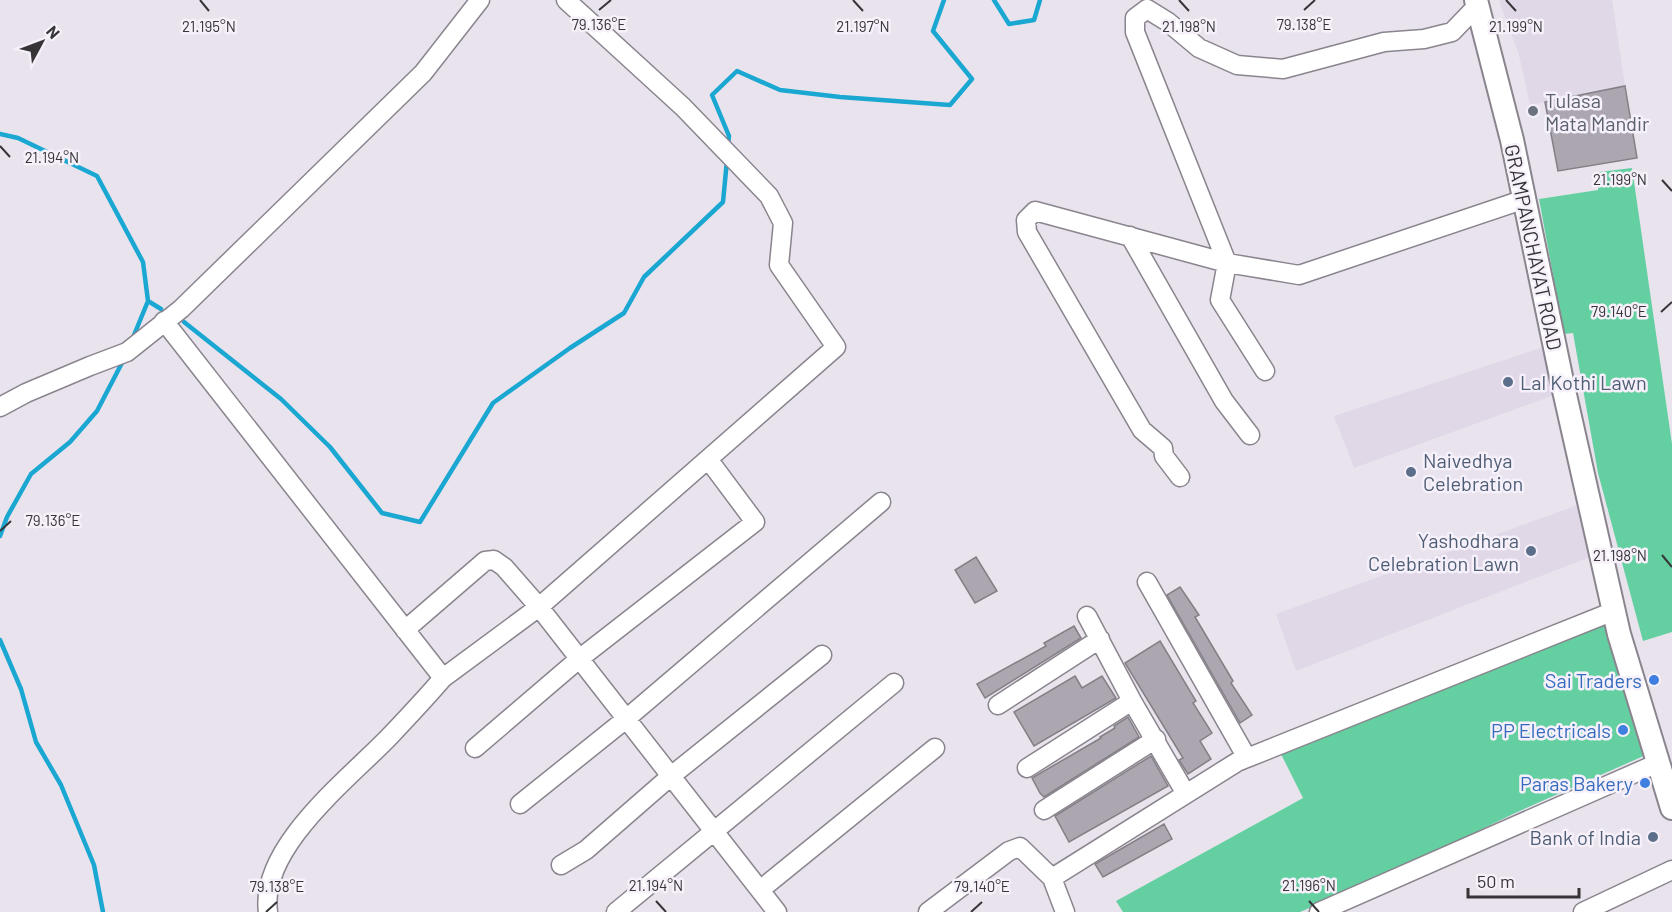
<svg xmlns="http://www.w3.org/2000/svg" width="1672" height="912" viewBox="0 0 1672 912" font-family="Barlow,sans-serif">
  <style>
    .built { fill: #e0d7e7 }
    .green { fill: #64d0a1 }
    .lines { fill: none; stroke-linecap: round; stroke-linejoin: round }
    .stream { stroke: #1aa7d2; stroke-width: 4.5 }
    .building { fill: #aba6af; stroke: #847f87; stroke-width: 1.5 }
    .minor-casing { stroke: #89848d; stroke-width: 21 }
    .tertiary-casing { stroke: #89848d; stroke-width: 26 }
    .minor { stroke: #fff; stroke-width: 18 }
    .tertiary { stroke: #fff; stroke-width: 22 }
    .ticks { fill: none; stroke: #363437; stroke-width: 2 }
    .worship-dot { fill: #6b7280; stroke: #f6f0fa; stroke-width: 2 }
    .service-dot { fill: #5c6f8a; stroke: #f6f0fa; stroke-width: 2 }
    .shop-dot { fill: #3f7fe0; stroke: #f6f0fa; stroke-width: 2 }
    .labels { text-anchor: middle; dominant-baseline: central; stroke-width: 5; stroke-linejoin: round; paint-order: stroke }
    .worship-label { font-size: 20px; fill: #5b616d; stroke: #f6f0fa; text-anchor: start }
    .street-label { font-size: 20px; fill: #363437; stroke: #f6f0fa }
    .service-label { font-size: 20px; fill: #4e5e75; stroke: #f6f0fa; text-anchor: start }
    .shop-label { font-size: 20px; fill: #366cbe; stroke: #f6f0fa; text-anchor: end }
    .ticks-label { font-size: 15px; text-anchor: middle; fill: #363437; stroke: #f6f0fa; stroke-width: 5; stroke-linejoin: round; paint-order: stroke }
  </style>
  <rect width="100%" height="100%" fill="#e9e3ed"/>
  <path class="built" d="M1499,0H1612L1625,86L1530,105L1519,55Z
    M1547,346L1557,394L1354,468L1334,416Z
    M1578,505L1590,557L1296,671L1276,614Z"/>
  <path class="green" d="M1632,168L1672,444V632L1643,641L1598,473L1573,333L1564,334L1539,199L1598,190L1599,172Z
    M1610,616L1648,754L1513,814L1396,871L1300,912H1123L1116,901L1303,798L1280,752Z"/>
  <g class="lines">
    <path class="stream" d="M994,0L1009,24L1034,20L1040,0
      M0,134L18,138L97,176L143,262L148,301L161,309
      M728,145L729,136L712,95L737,71L780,90L840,97L950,105L972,79L933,31L944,0
      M184,322L281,399L330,447L382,513L420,522L493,403L570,348L624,313L644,277L723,202L727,160
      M132,340L148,301
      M0,536L7,517L31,474L70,442L97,411L124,359
      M0,640L21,689L36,742L61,785L94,865L103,912"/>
  </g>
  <path class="building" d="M1625,86L1637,158L1558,171L1545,102Z
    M976,557L997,591L975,603L955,570Z
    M1180,587L1199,615L1195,617L1233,681L1231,683L1252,715L1240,723L1167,595Z
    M1074,626L1081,638L985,698L977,684L1046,646L1044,643Z
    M1160,641L1196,701L1193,703L1212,733L1200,741L1211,759L1188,774L1179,760L1183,758L1125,663Z
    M1075,676L1082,688L1102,676L1116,698L1034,746L1014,712Z
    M1128,717L1139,737L1044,797L1040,793L1032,778L1101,738L1100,737L1115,728L1114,726Z
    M1151,756L1168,786L1069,842L1055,816Z
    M1164,824L1172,839L1103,877L1095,864Z"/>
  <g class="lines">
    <defs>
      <path id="minor" d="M1130,236L1224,401L1250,435
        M164,321L443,678L539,607L836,347L779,265L783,223L769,196L683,107L566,0
        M1265,371L1220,300L1227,263L1135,32V18L1147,9L1168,22L1199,48L1237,65L1283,69L1384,42L1424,39L1452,32L1478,5
        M0,407L26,393L90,366L127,352L181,309L423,73L480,0
        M1180,477L1164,456L1163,448L1142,430L1027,232L1026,220L1035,211L1227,263L1299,275L1525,199
        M1147,582L1247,758
        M1087,616L1132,701L1186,794
        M405,630L485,561L494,560L504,567L539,607L777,912
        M998,705L1100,639
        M475,748L579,659L755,522L708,459
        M1027,768L1132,701
        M520,804L626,719L881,502
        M1044,810L1156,739
        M561,865L586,850L671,776L822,655
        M1052,878L1237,762L1614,611
        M760,890L935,748
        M268,912C259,847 350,778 390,736C408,717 426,698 443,678
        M616,912L894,683
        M928,912L1009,851L1020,847L1052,878L1065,912
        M1319,912L1658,763
        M1583,912L1672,870"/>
      <path id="tertiary" d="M1476,0L1512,140L1563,386L1619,634L1672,808"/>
    </defs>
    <use href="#minor" class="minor-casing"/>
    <use href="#tertiary" class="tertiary-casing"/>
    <use href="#minor" class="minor"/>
    <use href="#tertiary" class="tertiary"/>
  </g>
  <path class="ticks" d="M200,0L209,11M853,0L863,11M1179,0L1189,11M1506,0L1516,11M599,10L611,0M1304,10L1315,0M0,146L10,157M1662,180L1672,191M1661,312L1672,302M0,531L11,521M1662,555L1672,567M656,901L666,912M1309,901L1319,912M266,912L277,902M971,912L982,902"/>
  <circle class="worship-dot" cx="1533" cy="111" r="6"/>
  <g class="service-dot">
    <circle cx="1508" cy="382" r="6"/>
    <circle cx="1411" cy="472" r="6"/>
    <circle cx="1531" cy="551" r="6"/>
    <circle cx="1653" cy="837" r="6"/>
  </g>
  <g class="shop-dot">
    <circle cx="1654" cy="680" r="6"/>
    <circle cx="1623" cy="730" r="6"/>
    <circle cx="1645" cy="783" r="6"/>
  </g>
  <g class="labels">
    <g class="worship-label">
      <text x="1545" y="100">Tulasa<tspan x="1545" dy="23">Mata Mandir</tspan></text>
    </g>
    <g class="street-label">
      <text transform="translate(1534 247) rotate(78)">GRAMPANCHAYAT ROAD</text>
    </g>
    <g class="service-label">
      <text x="1520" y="382">Lal Kothi Lawn</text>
      <text x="1423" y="460">Naivedhya<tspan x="1423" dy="23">Celebration</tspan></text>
      <text x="1519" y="540" text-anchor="end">Yashodhara<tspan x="1519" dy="23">Celebration Lawn</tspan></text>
      <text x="1641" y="837" text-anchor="end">Bank of India</text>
    </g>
    <g class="shop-label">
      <text x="1642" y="680">Sai Traders</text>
      <text x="1611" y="730">PP Electricals</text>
      <text x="1633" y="783">Paras Bakery</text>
    </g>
  </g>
  <g class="ticks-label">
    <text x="599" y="30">79.136°E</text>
    <text x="1304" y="30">79.138°E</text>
    <text x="209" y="32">21.195°N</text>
    <text x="863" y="32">21.197°N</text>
    <text x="1189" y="32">21.198°N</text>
    <text x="1516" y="32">21.199°N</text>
    <text x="52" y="163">21.194°N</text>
    <text x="1620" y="185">21.199°N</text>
    <text x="1619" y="317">79.140°E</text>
    <text x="53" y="526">79.136°E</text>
    <text x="1620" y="561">21.198°N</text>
    <text x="656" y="891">21.194°N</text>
    <text x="1309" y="891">21.196°N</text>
    <text x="277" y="892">79.138°E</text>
    <text x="982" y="892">79.140°E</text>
  </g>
  <g transform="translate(42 42) rotate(49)" stroke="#f6f0fa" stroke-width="4.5" paint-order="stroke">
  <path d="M0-4.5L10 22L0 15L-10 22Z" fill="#363437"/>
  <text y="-9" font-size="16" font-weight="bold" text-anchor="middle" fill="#363437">N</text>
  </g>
  <path d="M1468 888v9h111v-9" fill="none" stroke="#363437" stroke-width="3"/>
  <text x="1477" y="888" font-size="18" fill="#363437" stroke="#f6f0fa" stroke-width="4.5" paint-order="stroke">50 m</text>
</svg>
